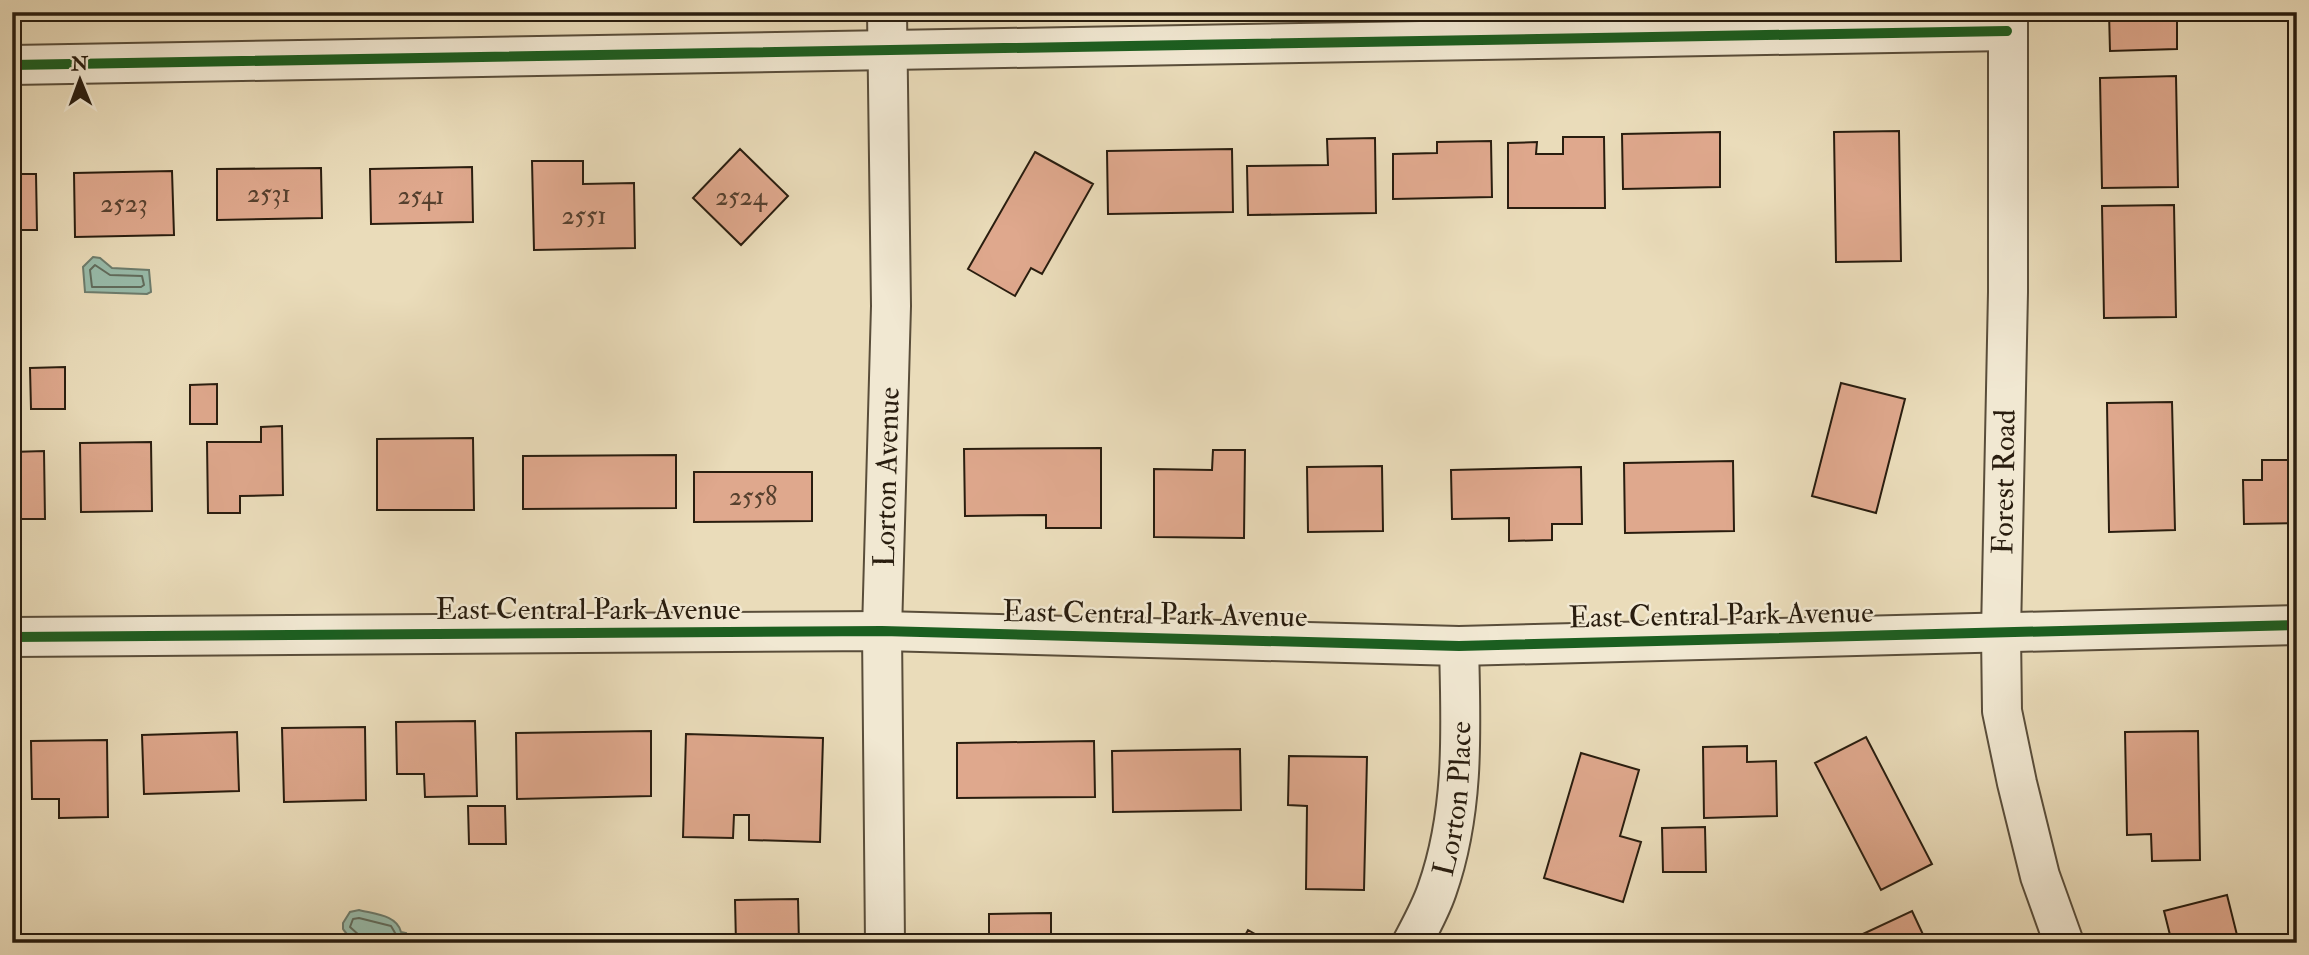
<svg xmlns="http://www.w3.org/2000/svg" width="2309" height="955" viewBox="0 0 2309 955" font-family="'IM FELL Double Pica',serif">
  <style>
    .water { fill: #98bcab; stroke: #6c7c6d; stroke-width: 2 }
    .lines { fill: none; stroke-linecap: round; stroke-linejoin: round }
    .shore { stroke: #606c5d; stroke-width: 2 }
    .building { fill: #dfa88d; stroke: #291d0f; stroke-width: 2 }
    .street-casing { stroke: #594d3a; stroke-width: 42 }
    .street { stroke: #f1e8d2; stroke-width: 38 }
    .cycleway-casing { stroke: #f1e8d2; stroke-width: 15 }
    .cycleway { stroke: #1b5e20; stroke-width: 10 }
    .labels { text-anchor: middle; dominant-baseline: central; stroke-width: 5; stroke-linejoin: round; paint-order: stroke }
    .number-label { font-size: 26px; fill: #56402e }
    .street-label { font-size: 30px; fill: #291d0f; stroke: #f1e8d2 }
  </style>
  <rect width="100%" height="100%" fill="#eadcba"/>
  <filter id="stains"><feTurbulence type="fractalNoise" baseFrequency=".00286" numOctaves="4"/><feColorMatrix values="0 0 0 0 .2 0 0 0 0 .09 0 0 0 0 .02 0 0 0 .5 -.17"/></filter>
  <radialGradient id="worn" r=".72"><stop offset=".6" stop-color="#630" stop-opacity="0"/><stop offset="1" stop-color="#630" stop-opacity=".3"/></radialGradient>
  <path class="water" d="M93,257L100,258L112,268L149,270L151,292L147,294L85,292L83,267Z
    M359,910C374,914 397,915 401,932L406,933L405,941C386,943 355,949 343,929V923L350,912Z"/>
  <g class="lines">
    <path class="shore" d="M95,265L110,275L142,276L144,285L141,287H92L90,270Z
      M361,943L360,936L350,927L353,919L359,918L391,926L398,938V943"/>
  </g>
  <path class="building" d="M2109,12H2177V49L2110,51Z
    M2176,76L2178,187L2102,188L2100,78Z
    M1899,131L1901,261L1836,262L1834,132Z
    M1720,132V187L1623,189L1622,134Z
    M1563,137H1604L1605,208H1508V143L1537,142L1536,154H1563Z
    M1375,138L1376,213L1248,215L1247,166L1328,165L1327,139Z
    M1491,141L1492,197L1393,199V154L1437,153V142Z
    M740,149L788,196L741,245L693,198Z
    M1232,149L1233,212L1108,214L1107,151Z
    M1035,152L1093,184L1042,274L1031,268L1015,296L968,269Z
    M532,161H583V184L634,183L635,248L534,250Z
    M472,167L473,222L371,224L370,169Z
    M321,168L322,218L217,220V169Z
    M172,171L174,235L75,237L74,173Z
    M12,174H36L37,230H12Z
    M2174,205L2176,317L2104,318L2102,206Z
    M65,367V409H31L30,368Z
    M1841,383L1905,399L1876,513L1812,496Z
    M217,384V424H190V385Z
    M2172,402L2175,530L2109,532L2107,403Z
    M282,426L283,495L240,496V513H208L207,442H261V427Z
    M473,438L474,510H377V439Z
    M151,442L152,511L81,512L80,443Z
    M1101,448V528H1046V515L965,516L964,449Z
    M1213,450H1245L1244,538L1154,537V469L1212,470Z
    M44,451L45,519H12V452Z
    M676,455V508L523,509V456Z
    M2262,460H2297V523L2244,524L2243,480H2262Z
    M1733,461L1734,531L1625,533L1624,463Z
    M1382,466L1383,531L1308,532L1307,467Z
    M1581,467L1582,524H1552V540L1509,541V518L1452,519L1451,470Z
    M694,472H812V521L694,522Z
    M475,721L477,796L425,797L424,774H397L396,722Z
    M365,727L366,800L284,802L282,728Z
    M651,731V796L517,799L516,733Z
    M2198,731L2200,860L2152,861L2151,834L2127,835L2125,732Z
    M237,732L239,791L144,794L142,735Z
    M686,734L823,738L820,842L749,840V815H734L733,838L683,837Z
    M1866,737L1932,864L1881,890L1815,763Z
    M107,740L108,817L59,818V799H32L31,741Z
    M1094,741L1095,797L957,798V743Z
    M1747,746V762L1776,761L1777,816L1704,818L1703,747Z
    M1240,749L1241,810L1113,812L1112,751Z
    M1581,753L1639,770L1620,836L1641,842L1623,902L1544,878Z
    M1289,756L1367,757L1364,890L1306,889L1307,806L1288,805Z
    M468,806H505L506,844H469Z
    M1705,827L1706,872H1663L1662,828Z
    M2227,895L2239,943H2172L2164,911Z
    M798,899L799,943H736L735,900Z
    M1912,911L1927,943H1852L1850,940Z
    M1051,913V943H989V914Z
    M1248,930L1271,943H1241Z"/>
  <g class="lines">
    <defs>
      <g id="street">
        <path d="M2008,12V292L2001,633L2002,711L2017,783L2040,876L2064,943"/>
        <path d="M12,65L2007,31"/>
        <path d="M12,637L882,631L1459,646L2297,625"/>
        <path id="s1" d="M885,943L882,631L891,306L887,12"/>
        <path id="s2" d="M1412,943C1421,926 1431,908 1437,890C1465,811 1461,727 1459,646"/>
      </g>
    </defs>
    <use href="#street" class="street-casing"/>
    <use href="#street" class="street"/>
    <defs>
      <path id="cycleway" d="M12,65L2007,31
        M12,637L882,631L1459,646L2297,625"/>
    </defs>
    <use href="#cycleway" class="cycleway-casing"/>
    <use href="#cycleway" class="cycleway"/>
  </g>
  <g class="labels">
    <g class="number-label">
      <text x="269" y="194">2531</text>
      <text x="421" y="196">2541</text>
      <text x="741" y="197">2524</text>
      <text x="124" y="204">2523</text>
      <text x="584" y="216">2551</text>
      <text x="753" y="497">2558</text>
    </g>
    <g class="street-label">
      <text stroke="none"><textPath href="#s1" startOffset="466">Lorton Avenue</textPath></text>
      <text transform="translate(2004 482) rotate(-89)">Forest Road</text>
      <text x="588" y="609">East Central Park Avenue</text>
      <text transform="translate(1155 614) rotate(1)">East Central Park Avenue</text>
      <text transform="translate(1721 615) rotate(-1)">East Central Park Avenue</text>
      <text stroke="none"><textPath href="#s2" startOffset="152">Lorton Place</textPath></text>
    </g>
  </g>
  <rect width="2309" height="955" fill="none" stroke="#eadcba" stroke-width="42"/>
  <rect x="14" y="14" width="2281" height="927" fill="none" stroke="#291d0f" stroke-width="3.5"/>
  <rect x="21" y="21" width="2267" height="913" fill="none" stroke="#291d0f" stroke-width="2"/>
  <g transform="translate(80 80) rotate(359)" stroke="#f1e8d2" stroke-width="5" paint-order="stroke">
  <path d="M0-5L12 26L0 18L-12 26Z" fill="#291d0f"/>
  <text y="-10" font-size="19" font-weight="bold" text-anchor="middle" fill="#291d0f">N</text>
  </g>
  <rect width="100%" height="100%" filter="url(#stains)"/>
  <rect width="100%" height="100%" fill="url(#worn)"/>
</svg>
